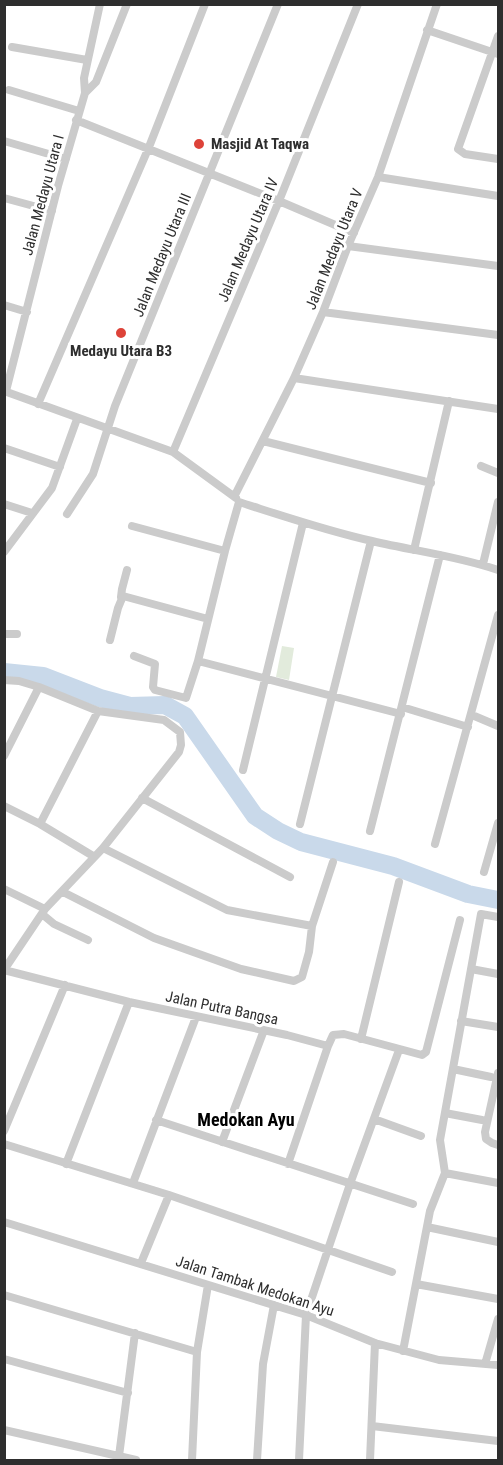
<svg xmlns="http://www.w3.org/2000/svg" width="503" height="1465" viewBox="0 0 503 1465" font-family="'Roboto Condensed',sans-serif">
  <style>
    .green { fill: #e2ebdc }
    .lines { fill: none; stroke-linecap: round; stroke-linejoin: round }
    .river { stroke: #c9d9ea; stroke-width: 18 }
    .minor { stroke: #cbcbcb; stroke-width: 8 }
    .poi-dot { fill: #dd4339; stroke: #fff; stroke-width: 2 }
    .labels { text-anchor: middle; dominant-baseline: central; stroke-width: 6; stroke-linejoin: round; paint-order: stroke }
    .poi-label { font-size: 15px; font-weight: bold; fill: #2e2e2e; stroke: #fff; text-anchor: start }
    .street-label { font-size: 15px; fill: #2e2e2e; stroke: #fff }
    .quarter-label { font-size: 18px; font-weight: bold; fill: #000; stroke: #fff }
  </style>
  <rect width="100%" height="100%" fill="#fff"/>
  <path class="green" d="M282,646L294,648L289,680L276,677Z"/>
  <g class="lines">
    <path class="river" d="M4,672L43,676L100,698L130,706L165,705L185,716L255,816L278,831L301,842L393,866L468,894L498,900"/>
    <path class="minor" d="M427,30L498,54
      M498,36L458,149L465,154L498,159
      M12,47L87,60
      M9,90L79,111
      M85,93L96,82L127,4
      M76,120L279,201L354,233
      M4,141L66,159
      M378,177L498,196
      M4,198L52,211
      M348,246L498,266
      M4,305L27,312
      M323,312L498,335
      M294,378L498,409
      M4,391L173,452L236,498
      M6,391L58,186L85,93L84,78L100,4
      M38,404L149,147L205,4
      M263,441L431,483
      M4,448L60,467
      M173,452L279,201L358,4
      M481,466L498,473
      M235,495L294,378L323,312L348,246L378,177L437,4
      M239,502C283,516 327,531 372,541C414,551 457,556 498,570
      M4,504L32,513
      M67,514L93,474L115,406L278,4
      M132,526L225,551
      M414,550L449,401
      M4,552L52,488L77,419
      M483,564L498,502
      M121,597L122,589L127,570
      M4,634H17
      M110,640L118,608L123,596L208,619
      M134,656L155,664L153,687L155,690L186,698L198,661L225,551L239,502
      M198,661L401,714
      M4,680L19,681L39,687
      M402,707L468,727
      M472,715L498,726
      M4,756L39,687L98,711L164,720L180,732L181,745L179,752L103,848L45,909L4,970
      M243,770L303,523
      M142,798L290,877
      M4,806L40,824L93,856
      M40,824L98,711
      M300,824L371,541
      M370,831L440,555
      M435,844L498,615
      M103,848L227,910L312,926
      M484,872L498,823
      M4,889L45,909
      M63,892L154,938L241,969L294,981L302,977L309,952L312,926L333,862
      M42,914L54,924L88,940
      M471,969L498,974
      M4,970L129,1002L287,1035L328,1046L333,1035L344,1034L422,1055L426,1052L460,920
      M461,1021L498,1027
      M361,1039L399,882
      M453,1069L491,1077
      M498,1073L485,1132L486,1139L492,1143L498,1145
      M445,1113L482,1120
      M374,1119L421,1136
      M156,1120L413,1204
      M4,1131L65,985
      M222,1142L264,1030
      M4,1144L169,1195L392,1272
      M66,1164L129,1002
      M288,1164L328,1046
      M445,1173L498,1183
      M133,1183L196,1017
      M4,1222L306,1315L375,1343L439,1360L498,1365
      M427,1227L498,1242
      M141,1263L169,1195
      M416,1284L498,1299
      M4,1295L197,1352
      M403,1351L430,1211L445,1173L440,1140L481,914L498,917
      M4,1359L128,1393
      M485,1364L498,1319
      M372,1426L498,1441
      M4,1430L136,1460
      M119,1456L135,1333
      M192,1460L197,1352L208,1285
      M257,1460L263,1364L274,1305
      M299,1460L306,1315L350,1184L399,1050
      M370,1460L375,1343"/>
  </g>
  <g class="poi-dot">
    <circle cx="199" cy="144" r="6"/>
    <circle cx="121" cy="333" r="6"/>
  </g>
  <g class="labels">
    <g class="poi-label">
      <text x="211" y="144">Masjid At Taqwa</text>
      <text x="121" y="351" text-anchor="middle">Medayu Utara B3</text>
    </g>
    <g class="street-label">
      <text transform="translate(43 195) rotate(-75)">Jalan Medayu Utara I</text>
      <text transform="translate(248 240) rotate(-67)">Jalan Medayu Utara IV</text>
      <text transform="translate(334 249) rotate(-68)">Jalan Medayu Utara V</text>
      <text transform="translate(162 255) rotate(-68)">Jalan Medayu Utara III</text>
      <text transform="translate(222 1008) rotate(12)">Jalan Putra Bangsa</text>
      <text transform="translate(255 1286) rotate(18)">Jalan Tambak Medokan Ayu</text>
    </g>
    <g class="quarter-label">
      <text x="246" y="1119">Medokan Ayu</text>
    </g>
  </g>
  <rect width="503" height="1465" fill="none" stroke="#2e2e2e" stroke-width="12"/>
</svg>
